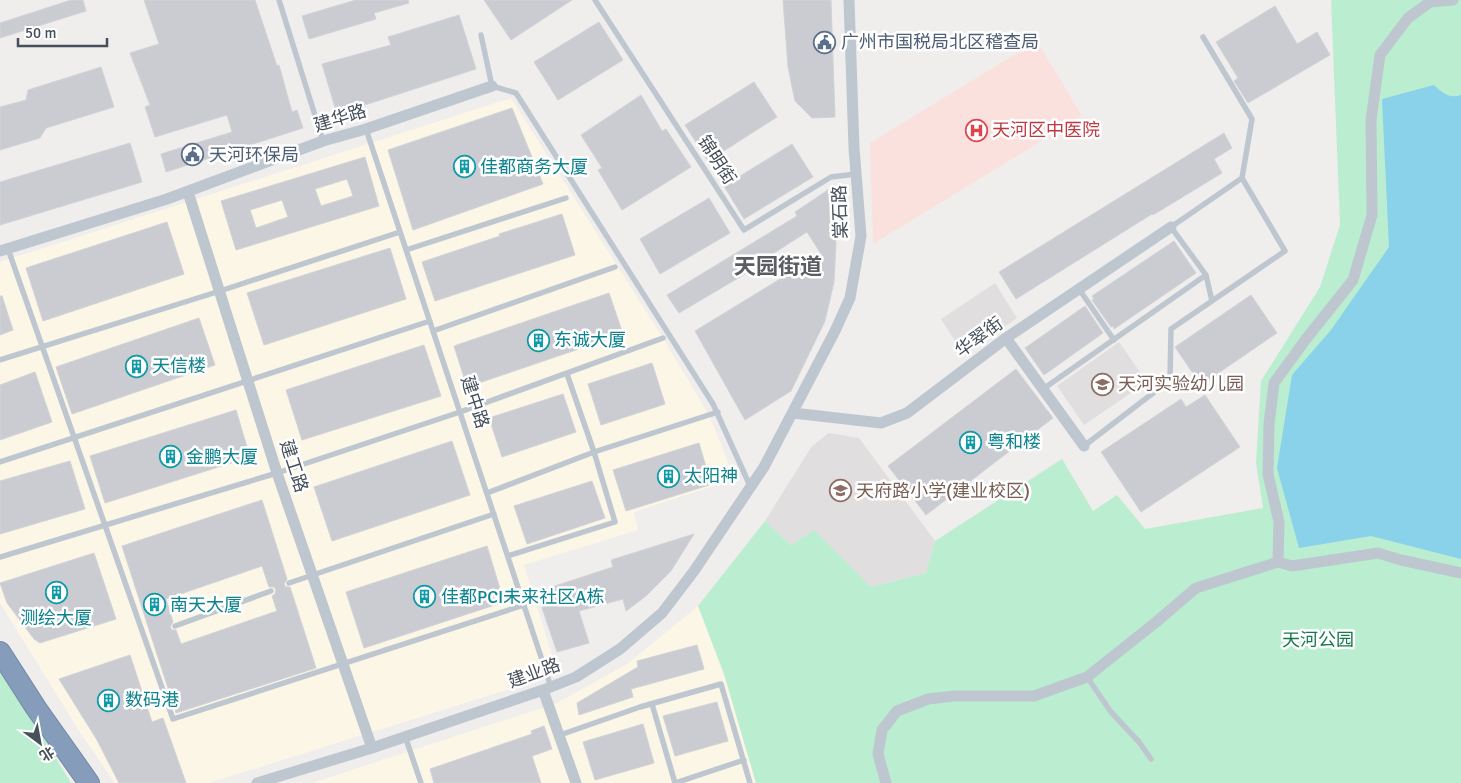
<svg xmlns="http://www.w3.org/2000/svg" width="1461" height="783" viewBox="0 0 1461 783" font-family="Signika,'Noto Sans SC',sans-serif">
  <style>
    .commercial { fill: #fbf6e6 }
    .education { fill: #e1dedf }
    .medical { fill: #fae1dd }
    .green { fill: #bbedd1 }
    .water { fill: #89d2ea }
    .building { fill: #caccd2; stroke: #d1d3d9; fill-rule: evenodd }
    .lines { fill: none; stroke-linecap: round; stroke-linejoin: round }
    .highway-casing { stroke: #7188a7; stroke-width: 22 }
    .lane { stroke: #bec7cf; stroke-width: 5.5 }
    .street { stroke: #bec7cf; stroke-width: 11 }
    .highway { stroke: #859dbb; stroke-width: 20 }
    .labels { text-anchor: middle; dominant-baseline: central; stroke-width: 5; stroke-linejoin: round; paint-order: stroke }
    .service-label { font-size: 18px; fill: #4e5e75; stroke: #fff; text-anchor: start }
    .street-label { font-size: 18px; fill: #46505a; stroke: #fff }
    .health-label { font-size: 18px; fill: #be3a42; stroke: #fff; text-anchor: start }
    .culture-label { font-size: 18px; fill: #0d838f; stroke: #fff; text-anchor: start }
    .education-label { font-size: 18px; fill: #785e54; stroke: #fff; text-anchor: start }
    .park-label { font-size: 18px; fill: #18794d; stroke: #fff }
    .district-label { font-size: 22px; font-weight: bold; fill: #5a5d62; stroke: #fff }
  </style>
  <rect width="100%" height="100%" fill="#f0eded"/>
  <path class="commercial" d="M511,98L663,338L709,415L735,479L634,512L638,530L524,565L558,674L209,783H115L81,734L0,603V262Z
    M698,606L724,674L756,783H312L557,703L627,664Z"/>
  <path class="education" d="M995,283L1017,318L964,355L941,319Z
    M1119,342L1147,382L1084,425L1057,386Z
    M829,433L859,438L935,541L926,573L871,587L814,530L791,545L765,521L812,446Z"/>
  <path class="medical" d="M1037,41L1082,116L873,244L870,143Z"/>
  <path class="green" d="M1331,0H1461V783H756L724,674L698,606L765,521L791,545L814,530L871,587L926,573L935,541L1062,459L1093,511L1117,495L1145,529L1263,508L1256,463L1261,381L1320,287L1340,225Z
    M0,666L71,783H0Z"/>
  <path class="water" d="M1434,85C1442,93 1450,99 1461,95V559L1371,536L1299,548L1277,468L1292,375L1331,330L1389,247L1382,99Z"/>
  <path class="building" d="M71,0H83L86,11L0,38V23Z
    M144,0H255L277,66L279,65L292,112L297,110L303,128L166,172L161,154L232,132L227,115L155,137L145,107L150,105L130,53L159,44Z
    M356,0H408L409,3L374,13L376,19L309,39L302,16Z
    M484,0H572L511,40Z
    M783,0H831L835,117L812,118L795,101L788,67Z
    M1275,6L1297,44L1317,32L1330,55L1248,103L1234,81L1238,78L1216,42Z
    M459,15L476,69L337,114L322,64L391,45L388,37Z
    M599,22L623,60L558,100L534,62Z
    M101,67L114,107L46,128L40,138L0,150V107L26,100L28,90Z
    M754,82L777,117L708,161L685,125Z
    M641,95L662,131L666,129L691,167L622,210L598,170L602,168L581,135Z
    M512,108L543,184L413,230L388,150Z
    M1224,133L1232,148L1214,159L1222,173L1153,215L1152,214L1016,299L999,272Z
    M130,143L142,182L0,225V182Z
    M792,144L813,177L744,219L724,186Z
    M365,157L379,206L236,250L221,201ZM347,179L353,196L321,206L315,189ZM282,200L288,217L256,228L250,210Z
    M831,188L836,244L834,282L825,321L791,391L745,420L695,331L821,254L807,232L744,272L745,274L679,313L667,295L797,216L795,212Z
    M709,198L730,233L660,274L640,239Z
    M562,214L575,255L435,301L422,262L500,236L499,234Z
    M167,222L184,274L43,321L26,268Z
    M1174,241L1196,273L1114,329L1113,326L1111,327L1092,300L1094,299L1092,296Z
    M390,248L406,299L264,345L247,293Z
    M609,293L623,334L467,387L454,346Z
    M1251,295L1277,333L1201,385L1175,347Z
    M0,296H2L13,330L0,335Z
    M1085,306L1103,333L1044,375L1025,348Z
    M199,318L215,365L72,414L56,367Z
    M424,345L441,396L302,440L286,390Z
    M652,363L665,404L601,425L588,384Z
    M1016,369L1053,418L926,515L888,466Z
    M35,372L52,422L0,440V385Z
    M563,394L576,432L502,457L489,418Z
    M1205,395L1240,447L1141,512L1101,452L1181,399L1186,407Z
    M236,410L250,457L105,503L90,456Z
    M452,441L470,495L332,541L314,487Z
    M699,443L707,470L718,467L722,481L626,511L613,470Z
    M70,461L85,509L0,534V481Z
    M592,481L605,518L527,544L514,506Z
    M262,500L287,579L284,584L286,587H290L316,668L176,713L122,546ZM262,566L269,587H274L276,590L275,594L272,596L277,611L181,644L176,630H172L170,627L173,622L166,599Z
    M694,534L671,571L646,596L626,611L623,599L579,611L589,643L557,652L542,608L552,587L613,567L611,560Z
    M487,546L504,602L364,648L346,592Z
    M94,553L116,619L40,643L34,639L7,603L0,583Z
    M697,645L704,669L631,689L633,697L579,715L577,703L638,667L637,661Z
    M130,655L152,722L163,718L186,783H119L97,740L59,679Z
    M717,702L728,741L675,756L663,716Z
    M643,724L654,763L595,780L583,742Z
    M544,726L552,749L532,756L541,783H434L430,769L532,734L531,731Z"/>
  <g class="lines">
    <defs>
      <path id="highway" d="M0,652L36,708L89,783"/>
    </defs>
    <use href="#highway" class="highway-casing"/>
    <path class="lane" d="M279,0L323,141
      M595,0L744,230L831,177L856,174
      M481,35L492,86L516,93L713,404L751,488
      M366,129L551,687
      M8,249L173,719L524,605
      M406,250L566,198
      M1079,289L1114,340
      M1212,301L1206,275L1171,227L1242,178
      M433,331L615,267
      M0,360L220,291L400,232
      M1043,389L1206,275
      M1084,446L1170,380L1171,329L1285,251L1242,178L1252,119L1203,37
      M0,462L430,321
      M487,493L594,452L718,412
      M508,556L615,522L594,452L567,374
      M0,557L277,473L460,412L663,338
      M289,583L494,514
      M175,626L271,591
      M1087,677L1111,712L1139,742L1151,759
      M652,704L675,783
      M560,735L640,707L721,684L750,783
      M405,736L421,783
      M675,783L744,760"/>
    <path class="street" d="M188,192L277,473L372,748
      M0,251L167,199L323,141L366,129L492,86
      M1006,338L1084,446
      M793,413L881,423L907,413L1006,338L1171,227
      M1278,562L1279,522L1268,474L1269,424L1274,383L1306,339L1353,280L1372,215L1371,120L1380,55L1408,18L1430,2L1453,0
      M543,690L576,783
      M257,783L372,748L543,690L576,677L620,649L662,613L694,571L764,467L835,331L850,298L861,236L854,148L849,0
      M886,783L878,754L882,730L897,711L928,699L954,696H1034L1087,677L1155,623L1196,588L1278,562L1292,566L1378,553L1401,560L1461,573"/>
    <use href="#highway" class="highway"/>
  </g>
  <defs>
    <symbol id="civic-ring" viewBox="-11 -11 22 22"><circle r="9.5" fill="#fff" stroke="#5c6f8a" stroke-width="1.5"/><path d="M-.6-6.5H3V-4.5H.6V-3L4-1V1h2V6H-6V1h2V-1L-.6-3ZM-1.2 2.5V6h2.4V2.5Z" fill="#5c6f8a"/></symbol>
    <symbol id="hospital-ring" viewBox="-11 -11 22 22"><circle r="9.5" fill="#fff" stroke="#e0444e" stroke-width="1.5"/><path d="M-5-5h3v3.5h4V-5h3V5h-3V1.5h-4V5h-3Z" fill="#e0444e"/></symbol>
    <symbol id="building-ring" viewBox="-11 -11 22 22"><circle r="9.5" fill="#fff" stroke="#0f9aa8" stroke-width="1.5"/><path d="M-4-6H4V6H1V3H-1V6H-4ZM-2.5-4.3h1.7v1.8h-1.7ZM.8-4.3h1.7v1.8H.8ZM-2.5-1h1.7V.8h-1.7ZM.8-1h1.7V.8H.8Z" fill="#0f9aa8"/></symbol>
    <symbol id="school-ring" viewBox="-11 -11 22 22"><circle r="9.5" fill="#fff" stroke="#8d6e63" stroke-width="1.5"/><path d="M0-5L7-2L0 1L-7-2ZM-4 1L0 2.5L4 1V4Q0 6-4 4Z" fill="#8d6e63"/></symbol>
  </defs>
  <g fill-rule="evenodd">
    <use href="#civic-ring" x="812" y="30" width="25" height="25"/>
    <use href="#hospital-ring" x="964" y="118" width="25" height="25"/>
    <use href="#civic-ring" x="180" y="142" width="25" height="25"/>
    <use href="#building-ring" x="452" y="154" width="25" height="25"/>
    <use href="#building-ring" x="526" y="328" width="25" height="25"/>
    <use href="#building-ring" x="124" y="354" width="25" height="25"/>
    <use href="#school-ring" x="1090" y="372" width="25" height="25"/>
    <use href="#building-ring" x="958" y="430" width="25" height="25"/>
    <use href="#building-ring" x="158" y="444" width="25" height="25"/>
    <use href="#building-ring" x="656" y="464" width="25" height="25"/>
    <use href="#school-ring" x="828" y="478" width="25" height="25"/>
    <use href="#building-ring" x="44" y="580" width="25" height="25"/>
    <use href="#building-ring" x="412" y="584" width="25" height="25"/>
    <use href="#building-ring" x="142" y="592" width="25" height="25"/>
    <use href="#building-ring" x="96" y="688" width="25" height="25"/>
  </g>
  <g class="labels">
    <g class="service-label">
      <text x="841" y="42">广州市国税局北区稽查局</text>
      <text x="209" y="155">天河环保局</text>
    </g>
    <g class="street-label">
      <text transform="translate(340 118) rotate(-17)">建华路</text>
      <text transform="translate(717 160) rotate(57)">锦明街</text>
      <text transform="translate(840 212) rotate(-92)">棠石路</text>
      <text transform="translate(979 337) rotate(-36)">华翠街</text>
      <text transform="translate(475 402) rotate(72)">建中路</text>
      <text transform="translate(294 466) rotate(72)">建工路</text>
      <text transform="translate(534 673) rotate(-20)">建业路</text>
    </g>
    <g class="health-label">
      <text x="992" y="130">天河区中医院</text>
    </g>
    <g class="culture-label">
      <text x="480" y="167">佳都商务大厦</text>
      <text x="554" y="340">东诚大厦</text>
      <text x="152" y="366">天信楼</text>
      <text x="987" y="442">粤和楼</text>
      <text x="186" y="457">金鹏大厦</text>
      <text x="684" y="476">太阳神</text>
      <text x="441" y="597">佳都PCI未来社区A栋</text>
      <text x="170" y="605">南天大厦</text>
      <text x="56" y="618" text-anchor="middle">测绘大厦</text>
      <text x="125" y="700">数码港</text>
    </g>
    <g class="education-label">
      <text x="1118" y="384">天河实验幼儿园</text>
      <text x="856" y="491">天府路小学(建业校区)</text>
    </g>
    <g class="park-label">
      <text x="1318" y="640">天河公园</text>
    </g>
    <g class="district-label">
      <text x="778" y="266">天园街道</text>
    </g>
  </g>
  <g transform="translate(40 743) rotate(148)" stroke="#ffffff" stroke-width="4" paint-order="stroke">
  <path d="M0-4L9 19L0 12L-9 19Z" fill="#46505a"/>
  <text y="-8" font-size="14" font-weight="bold" text-anchor="middle" fill="#46505a">北</text>
  </g>
  <path d="M18 38v8h89v-8" fill="none" stroke="#46505a" stroke-width="2.5"/>
  <text x="25" y="38" font-size="15" fill="#46505a" stroke="#ffffff" stroke-width="4" paint-order="stroke">50 m</text>
</svg>
